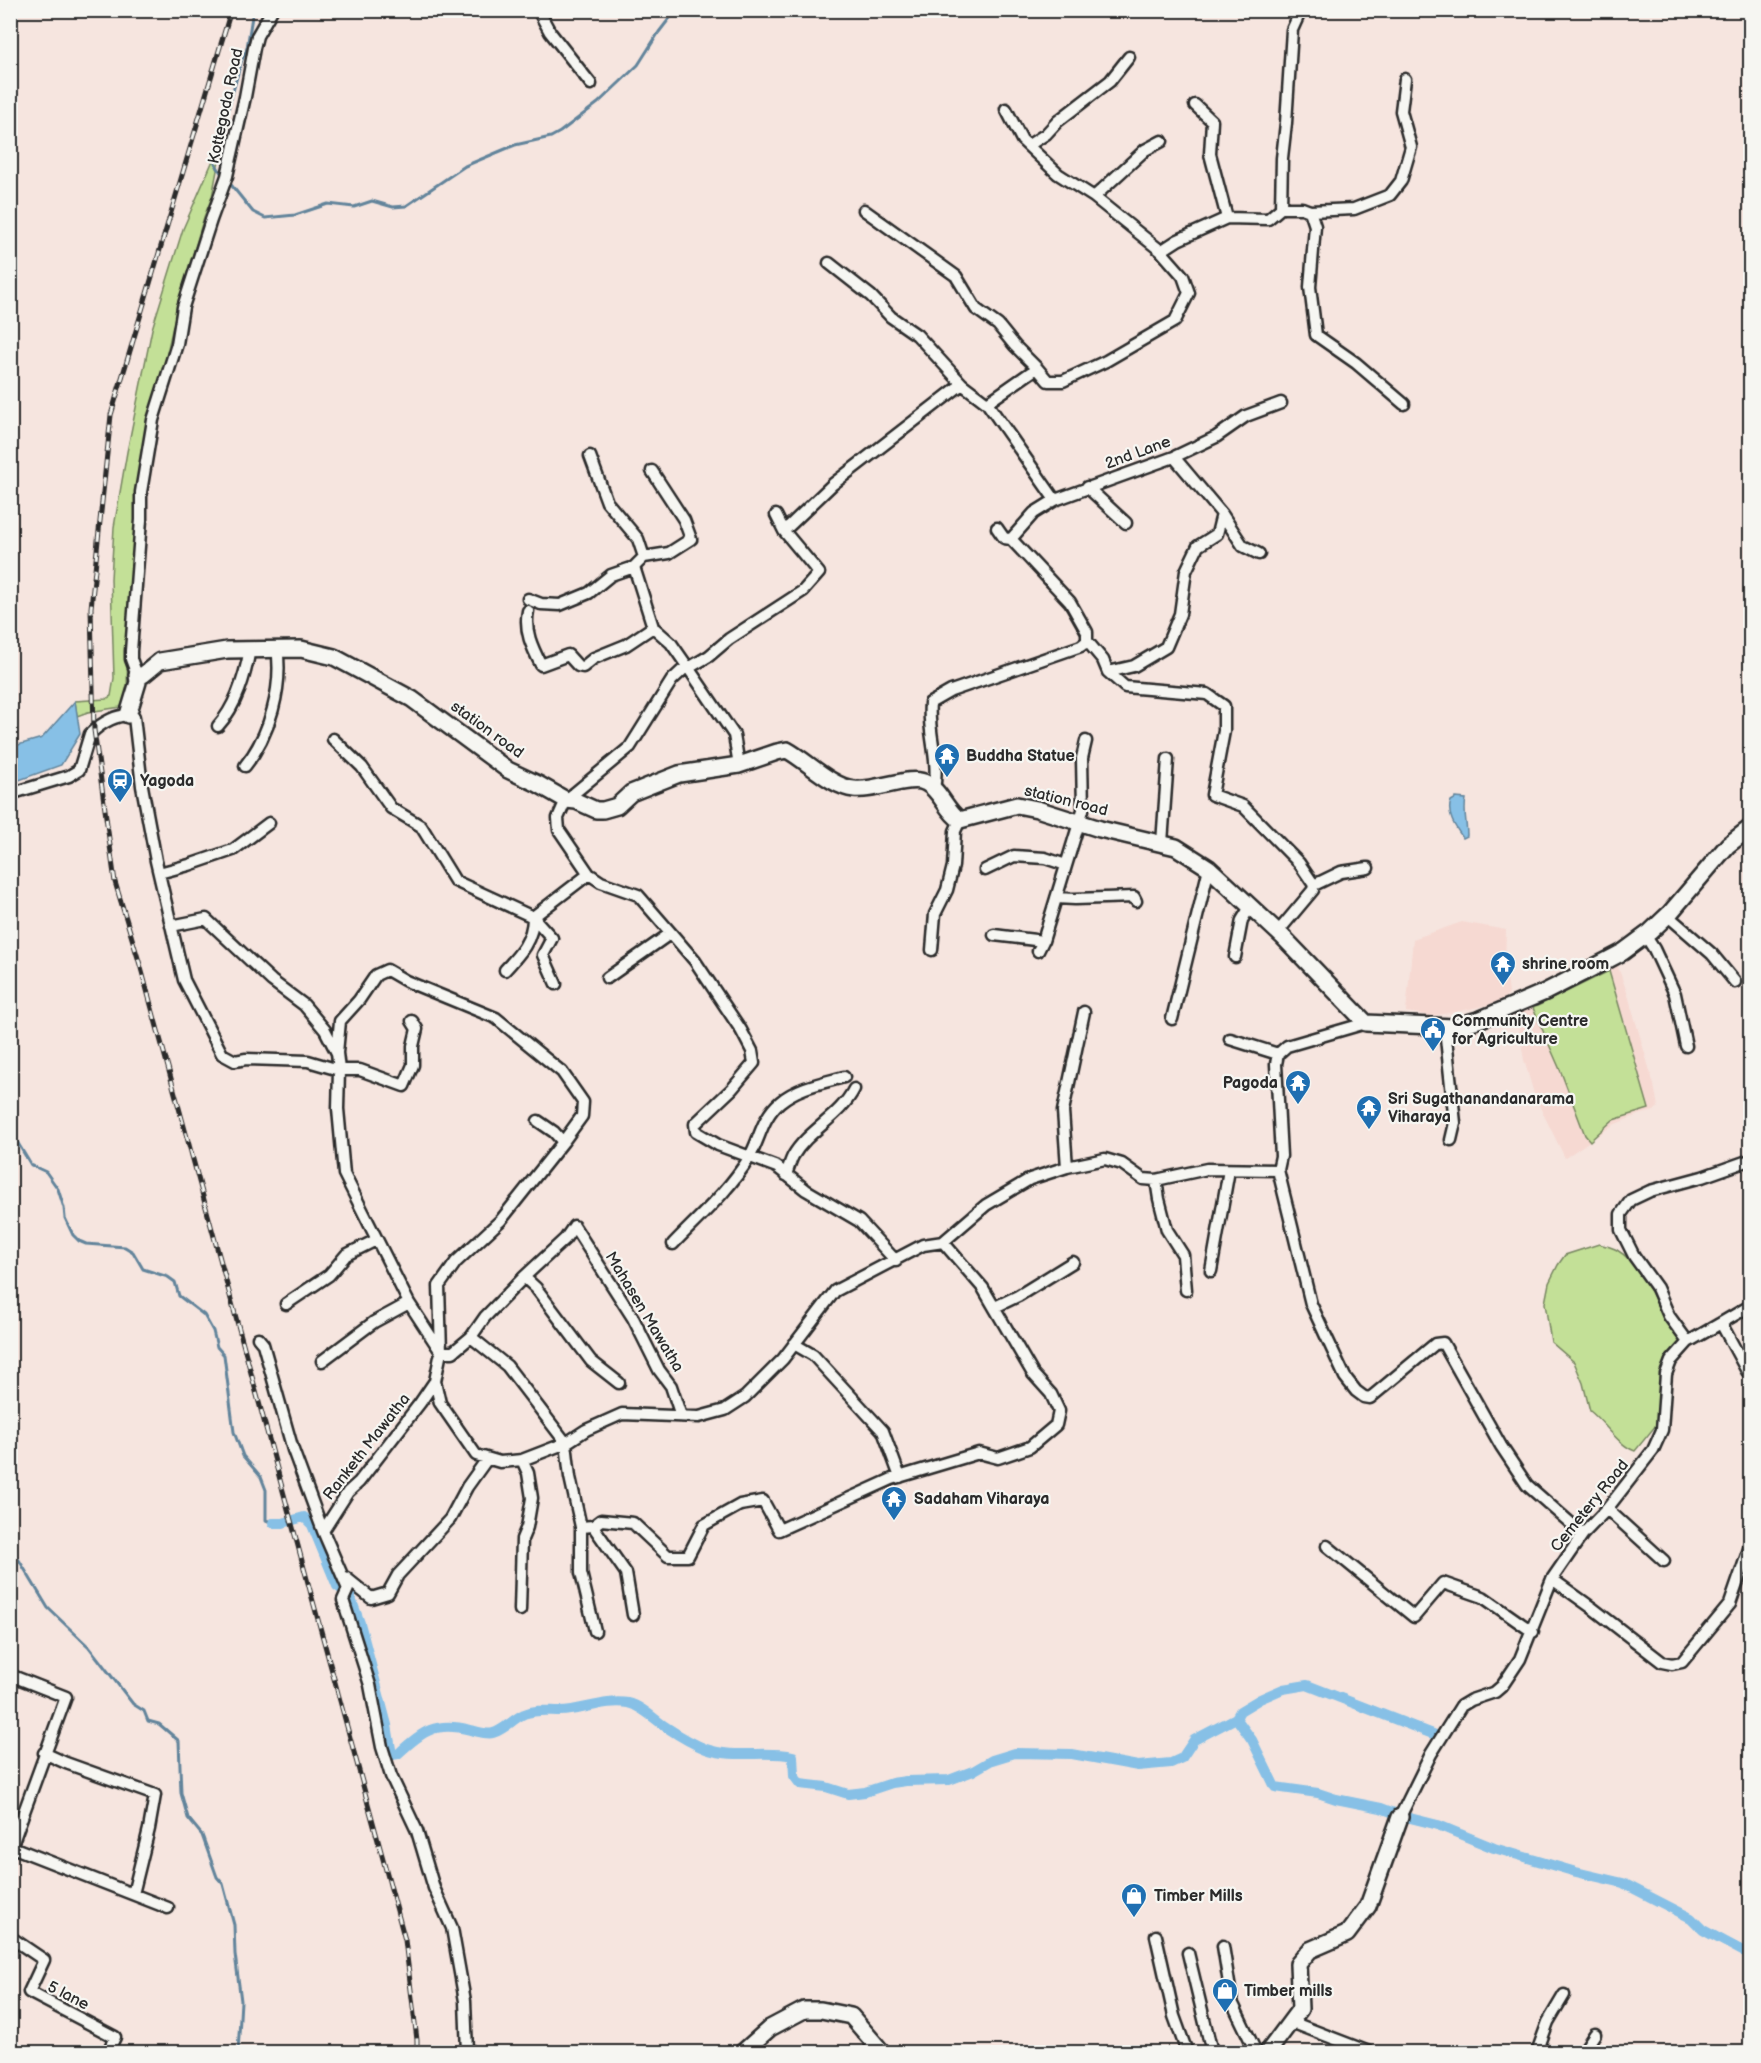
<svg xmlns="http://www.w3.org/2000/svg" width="1761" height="2063" viewBox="0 0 1761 2063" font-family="'Balsamiq Sans',sans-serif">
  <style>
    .built { fill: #f6d9d2 }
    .green { fill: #c3e097; stroke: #778661; stroke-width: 1.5 }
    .water { fill: #87c0e6; stroke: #62849b; stroke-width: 1.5 }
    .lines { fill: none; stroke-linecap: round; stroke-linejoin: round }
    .stream { stroke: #62849b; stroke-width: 3 }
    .canal { stroke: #87c0e6; stroke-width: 10 }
    .street-casing { stroke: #2b2b2b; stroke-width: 15 }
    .secondary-casing { stroke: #2b2b2b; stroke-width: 20 }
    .street { stroke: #f6f6f2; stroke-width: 10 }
    .secondary { stroke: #f6f6f2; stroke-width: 15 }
    .rail-casing { stroke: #2b2b2b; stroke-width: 5 }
    .rail { stroke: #f6f6f2; stroke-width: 3; stroke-dasharray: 9; stroke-linecap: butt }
    .labels { text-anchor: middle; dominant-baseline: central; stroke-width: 4.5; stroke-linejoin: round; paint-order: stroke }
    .street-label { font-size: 16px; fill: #2b2b2b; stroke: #f6f6f2 }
    .poi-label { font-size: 16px; font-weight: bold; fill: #2b2b2b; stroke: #f6f6f2; text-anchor: start }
  </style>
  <rect width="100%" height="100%" fill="#f6e5df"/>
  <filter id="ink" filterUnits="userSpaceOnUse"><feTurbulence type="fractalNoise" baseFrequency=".0167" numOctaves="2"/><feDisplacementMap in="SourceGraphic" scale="12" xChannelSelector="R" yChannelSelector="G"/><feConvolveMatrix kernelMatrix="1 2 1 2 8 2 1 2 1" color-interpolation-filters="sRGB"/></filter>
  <g filter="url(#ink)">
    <path class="built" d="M1462,922L1506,930L1505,964L1509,993L1502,1002L1465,1010L1433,1016L1406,1012L1413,939Z
      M1617,964L1628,995L1654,1085L1658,1107L1654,1111L1638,1115L1613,1125L1565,1158L1535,1097L1524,1060L1516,1013L1602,969Z"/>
    <path class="green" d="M214,158L219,160L212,197L204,217L177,308L165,362L149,413L137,489L133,573L129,586L127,692L121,707L88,712L77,716L75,701L106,699L111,696L114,678L111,579L114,527L127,452L152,329L183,229Z
      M1609,971L1649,1109L1613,1120L1590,1141L1585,1135L1561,1072L1533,1008Z
      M1599,1244C1605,1246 1612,1247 1617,1250C1641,1264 1652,1294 1663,1317C1668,1325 1674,1333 1680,1341L1657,1424L1635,1451C1619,1446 1604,1422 1590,1411L1583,1383L1574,1362L1551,1342L1545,1303L1549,1283L1558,1265L1565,1255Z"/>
    <path class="water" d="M75,701L80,734L61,765L11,783V747L42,738Z
      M1456,798L1466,799C1463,812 1467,823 1467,836L1463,838C1456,828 1446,815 1451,801Z"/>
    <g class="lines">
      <path class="stream" d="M223,176L215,163L217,149L241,62L247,48L253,10
        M228,181L253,212L265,218L295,215L328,204L354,207L372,201L393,207L406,206L465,166L515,145L551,137L560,132L598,103L638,65L659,32L676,10
        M10,1130L31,1165L46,1172L58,1189L64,1208L65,1218L73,1235L79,1241L86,1244L125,1247L133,1252L143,1269L168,1277L175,1282L179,1296L204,1315L213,1331L217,1347L224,1355L234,1432L243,1456L261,1477L266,1490V1520L273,1523
        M10,1553L19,1560L48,1608L89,1647L133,1704L144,1711L148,1721L159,1724L179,1741L181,1793L188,1818L202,1835L217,1877L223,1884L234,1925L235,1954L241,2001L238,2052"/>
      <path class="canal" d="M273,1523H283L304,1517L312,1525L337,1586L350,1596L360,1623L387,1725L392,1755L398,1754C422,1731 436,1721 470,1730C477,1731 486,1735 493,1733C504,1730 513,1719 524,1714C536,1709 548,1711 560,1711C582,1711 605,1699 628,1703C642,1706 654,1719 666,1727C678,1735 693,1744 706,1749C733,1759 767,1750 793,1756L794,1776L800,1784L826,1787L848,1794L865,1792L892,1783L906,1781L949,1780L973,1771L992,1760L1015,1753L1072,1754L1138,1766L1171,1763L1182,1758L1194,1740L1236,1718L1252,1740L1275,1787L1318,1793L1336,1799L1381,1808L1402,1816L1438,1825L1494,1848L1576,1872L1623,1883L1691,1918L1703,1930L1750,1955
        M1236,1718L1240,1711L1260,1699L1283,1689L1307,1685L1438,1736"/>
      <defs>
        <path id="street" d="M538,10L550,32L591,84
          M1195,105L1212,121L1210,154L1227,218
          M1029,145L1046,134L1058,121L1110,81L1129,57
          M1094,197L1145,150L1162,141
          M1281,208H1302L1310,211L1354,209L1390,195L1401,181L1411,147L1401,111L1405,79
          M864,210L956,276L976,309L998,325L1015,346L1037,368
          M1310,211L1315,226L1310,287L1316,335L1356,363L1404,404
          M1161,251L1178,240L1227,218L1268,219L1281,208L1282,158L1286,123L1292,30L1301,10
          M829,263L871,296L891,317L917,335L962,384
          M987,403L1055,500
          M590,456L607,502L638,539L644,557L634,567L653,627
          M1174,457L1222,514L1243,546L1259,554
          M1087,487L1126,523
          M997,528L1004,538L1011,539L1070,602L1087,632V641L1103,660L1108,672L1125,687L1207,694L1224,706V731L1212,795L1243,806L1299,863L1314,885
          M784,531L833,484L962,384L987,403L1037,368L1048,381H1063L1106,361L1175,321L1189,293L1183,276L1161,251L1094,197L1058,174L1022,140L1006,109
          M1011,539L1034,513L1055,500L1174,457L1216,437L1246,416L1281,403
          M644,557L669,553L691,539L684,520L652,471
          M528,599L541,604L560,605L589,593L611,575L634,567
          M528,611C524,631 532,647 541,665L568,655L578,666L583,667L594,658L626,645L653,627L671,643L687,666H692L709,656L729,639L803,591L819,573L784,531L776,515
          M1108,672L1134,666L1166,647L1180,614L1186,571L1198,546L1217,534L1222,514
          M137,675L131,659V651L141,520V492L153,420L177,344L183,307L211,220L227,176L245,97L254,48L257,36L272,10
          M218,726C237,705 245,676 250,649
          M333,739L362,767L391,808L421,826L455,881L533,917L552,938L543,955L556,984
          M739,765L734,735L687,666L672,680L630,747L566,800L558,818L559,830L589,874L601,882L638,895L671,933L695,961L741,1030L752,1051L754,1063L732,1089L695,1124L696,1132L718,1145L777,1167L806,1190L859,1221L896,1261
          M245,766C270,735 283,687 277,648
          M934,789C940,760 927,732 930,703L951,691L1081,646L1087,641
          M10,794L69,776L79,770L90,734C100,724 120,711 134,717L142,786L156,861L184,980L222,1054L235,1061L246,1059L308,1061L339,1070H360L404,1086L413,1065V1046L417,1029L412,1021
          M1162,843L1168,759
          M985,870L1014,856L1045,858L1066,865
          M159,873L189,865L233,850L269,823
          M1056,898L1075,899L1134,897L1136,901
          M1667,915L1712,954L1735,982
          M171,926L206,919L272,981L304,1005L325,1030L337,1053
          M1277,933L1313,890L1314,885L1341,872L1368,868
          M994,935L1043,941
          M1645,935L1654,949L1675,994L1686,1046
          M932,950L935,914L947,890L953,866L955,831L960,820
          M1038,951L1043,941L1083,810L1082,758L1086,741
          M1235,957L1242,920L1250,907
          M505,970C520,954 533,940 533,917L589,874
          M607,978L671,933
          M1172,1019L1209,868
          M1449,1027L1446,1038L1455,1123L1451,1140
          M1230,1039L1278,1054
          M538,1121L554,1132L563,1142
          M1067,1167L1063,1111L1084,1012
          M1278,1170L1311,1304L1345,1377L1356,1391L1364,1397L1370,1398L1435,1344L1443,1343L1501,1446L1527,1485L1583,1534
          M786,1175C788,1169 790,1162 793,1156C808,1130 840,1117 854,1089
          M1156,1180L1159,1199L1167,1230L1183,1255L1186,1290
          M673,1244C699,1217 729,1191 749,1158C760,1139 762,1117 780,1102C798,1087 822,1083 844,1077
          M1211,1271L1229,1170
          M524,1277L536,1288L591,1361L619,1383
          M286,1304L329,1275L346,1255L376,1240
          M995,1307L1018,1296L1073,1262
          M1721,1323L1750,1306
          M471,1337L507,1366L566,1443L570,1477L581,1527L593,1526L601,1520L633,1523L668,1556H688L704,1525L740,1505L763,1501L779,1530L892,1479L979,1453L998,1458L1030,1447L1056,1425L1059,1411L1051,1394L1033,1374L983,1288L943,1242L986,1205L1030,1179L1067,1167L1105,1159L1122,1164L1143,1179L1156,1180L1207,1169L1278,1170L1281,1156L1276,1064L1278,1054L1287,1046L1366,1023
          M258,1338L263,1344L293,1450L323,1531L348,1589L343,1600L370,1685L382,1747L391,1776L417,1831L434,1888L452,1928L465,2001L467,2052
          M1688,1342L1669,1316L1657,1288L1634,1256L1621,1230V1214L1631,1200L1650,1191L1702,1177L1750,1160
          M794,1344L813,1355L883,1431L900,1477
          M322,1361L374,1322L409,1303
          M681,1416L671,1386L659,1370L633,1318L574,1226L565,1239L524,1277L485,1317L471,1337L453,1352H441L439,1286L456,1262L501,1220L563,1142L582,1116L583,1102L562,1072L496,1018L406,981L387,970L376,975L359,1000L340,1021L337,1053L339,1070L338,1109L344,1174L409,1303L441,1352L435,1381L440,1403L476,1455L500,1462L522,1460L566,1443L586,1430L622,1414L699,1417L725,1410L745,1397L783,1359L835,1291L923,1245L943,1242
          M1607,1509L1664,1561
          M593,1526L626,1573L633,1615
          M581,1527V1573L595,1631
          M323,1531L348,1492L359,1482L420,1403L435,1381
          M1327,1546L1414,1617L1443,1583L1483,1597L1533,1632
          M345,1577L371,1598L388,1593L398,1575L450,1519L467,1487L487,1459
          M1552,1579L1591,1607L1662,1662L1672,1664L1682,1662L1730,1604L1750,1546
          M520,1610L522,1539L527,1527L532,1498L528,1473L522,1460
          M10,1675L66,1697L10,1850
          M44,1753L66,1763L155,1795L149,1829L133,1894
          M1400,1817L1431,1754L1461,1706L1471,1700L1495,1692L1502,1686L1520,1659L1552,1579L1583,1534L1607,1509L1653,1450L1662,1430L1666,1374L1671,1361L1688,1342L1721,1323L1747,1371L1750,1374
          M12,1847L168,1908
          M1156,1936L1174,2016L1187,2052
          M10,1937L44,1960L29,1992L115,2037L108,2052
          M1223,1946L1232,2002L1256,2052
          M1188,1953L1212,2052
          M1294,2017L1299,2025L1369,2052
          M1537,2052L1548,2022L1564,1995
          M1583,2052L1595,2034"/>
        <path id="secondary" d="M128,715L138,682L137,675H143L160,661L227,650L301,649L334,657L412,699L508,770L538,784L566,800L576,801L596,810H603L617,806L631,793L679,774L739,765L777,752L787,750C807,761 832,787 854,789C875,792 911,774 926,783C941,791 946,811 960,820L1017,805L1037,809L1100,829L1176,847L1209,868L1283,937L1366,1023L1454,1027L1481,1019L1545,992L1604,962L1623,952L1650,932L1670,913L1728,845L1750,828
          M743,2052L770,2028L804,2010H821L851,2016L882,2052
          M1268,2052L1300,2009L1298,1964L1310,1950L1347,1934L1368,1906L1400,1817"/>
      </defs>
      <use href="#street" class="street-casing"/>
      <use href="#secondary" class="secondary-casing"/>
      <use href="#street" class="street"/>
      <use href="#secondary" class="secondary"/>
      <defs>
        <path id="rail" d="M231,10L111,415L91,608L94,730L115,882L141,968L405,1940L417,2040V2052"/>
      </defs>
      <use href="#rail" class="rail-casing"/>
      <use href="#rail" class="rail"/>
    </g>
  </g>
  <defs>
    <symbol id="temple-pin" viewBox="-11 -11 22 30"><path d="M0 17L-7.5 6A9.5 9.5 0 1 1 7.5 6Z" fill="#1f6fb2" stroke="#f6f6f2"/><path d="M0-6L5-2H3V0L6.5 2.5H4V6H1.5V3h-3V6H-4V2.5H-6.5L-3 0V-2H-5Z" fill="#fff"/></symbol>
    <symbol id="station-pin" viewBox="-11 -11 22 30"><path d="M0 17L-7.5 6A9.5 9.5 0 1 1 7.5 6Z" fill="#1f6fb2" stroke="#f6f6f2"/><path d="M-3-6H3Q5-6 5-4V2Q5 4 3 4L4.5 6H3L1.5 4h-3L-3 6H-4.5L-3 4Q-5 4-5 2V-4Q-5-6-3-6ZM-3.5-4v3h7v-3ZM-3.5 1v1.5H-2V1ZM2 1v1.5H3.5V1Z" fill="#fff"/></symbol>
    <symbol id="civic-pin" viewBox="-11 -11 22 30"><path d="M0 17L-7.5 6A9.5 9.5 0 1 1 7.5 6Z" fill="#1f6fb2" stroke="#f6f6f2"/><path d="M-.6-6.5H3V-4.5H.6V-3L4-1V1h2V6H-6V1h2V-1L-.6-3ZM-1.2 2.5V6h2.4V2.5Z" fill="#fff"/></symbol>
    <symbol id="shop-pin" viewBox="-11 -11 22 30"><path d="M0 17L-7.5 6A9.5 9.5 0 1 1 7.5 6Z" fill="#1f6fb2" stroke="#f6f6f2"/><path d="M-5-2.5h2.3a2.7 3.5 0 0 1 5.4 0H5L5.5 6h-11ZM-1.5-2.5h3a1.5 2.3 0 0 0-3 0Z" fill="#fff"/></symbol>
  </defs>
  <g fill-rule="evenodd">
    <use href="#temple-pin" x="932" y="741" width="30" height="40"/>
    <use href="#station-pin" x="105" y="766" width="30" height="40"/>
    <use href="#temple-pin" x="1488" y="949" width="30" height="40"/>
    <use href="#civic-pin" x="1418" y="1015" width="30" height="40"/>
    <use href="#temple-pin" x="1283" y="1068" width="30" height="40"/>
    <use href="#temple-pin" x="1354" y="1093" width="30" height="40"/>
    <use href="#temple-pin" x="879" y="1484" width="30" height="40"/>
    <use href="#shop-pin" x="1119" y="1881" width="30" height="40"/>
    <use href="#shop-pin" x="1210" y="1976" width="30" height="40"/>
  </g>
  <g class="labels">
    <g class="street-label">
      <text transform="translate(226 106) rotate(-78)">Kottegoda Road</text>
      <text transform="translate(1138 453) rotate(-20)">2nd Lane</text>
      <text transform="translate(487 730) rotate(36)">station road</text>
      <text transform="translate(1066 801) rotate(14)">station road</text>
      <text transform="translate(644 1312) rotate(59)">Mahasen Mawatha</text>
      <text transform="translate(367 1447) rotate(-52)">Ranketh Mawatha</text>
      <text transform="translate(1590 1506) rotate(-51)">Cemetery Road</text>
      <text transform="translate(68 1996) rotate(27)">5 lane</text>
    </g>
    <g class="poi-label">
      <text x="966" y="756">Buddha Statue</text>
      <text x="140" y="781">Yagoda</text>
      <text x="1522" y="964">shrine room</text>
      <text x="1452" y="1021">Community Centre<tspan x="1452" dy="18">for Agriculture</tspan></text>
      <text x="1278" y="1083" text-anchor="end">Pagoda</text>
      <text x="1388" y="1099">Sri Sugathanandanarama<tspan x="1388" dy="18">Viharaya</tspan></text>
      <text x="914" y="1499">Sadaham Viharaya</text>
      <text x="1154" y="1896">Timber Mills</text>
      <text x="1244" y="1991">Timber mills</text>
    </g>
  </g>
  <rect width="1761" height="2063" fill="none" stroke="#f6f6f2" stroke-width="36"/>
  <rect x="18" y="18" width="1725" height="2027" fill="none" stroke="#2b2b2b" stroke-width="2" filter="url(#ink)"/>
</svg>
